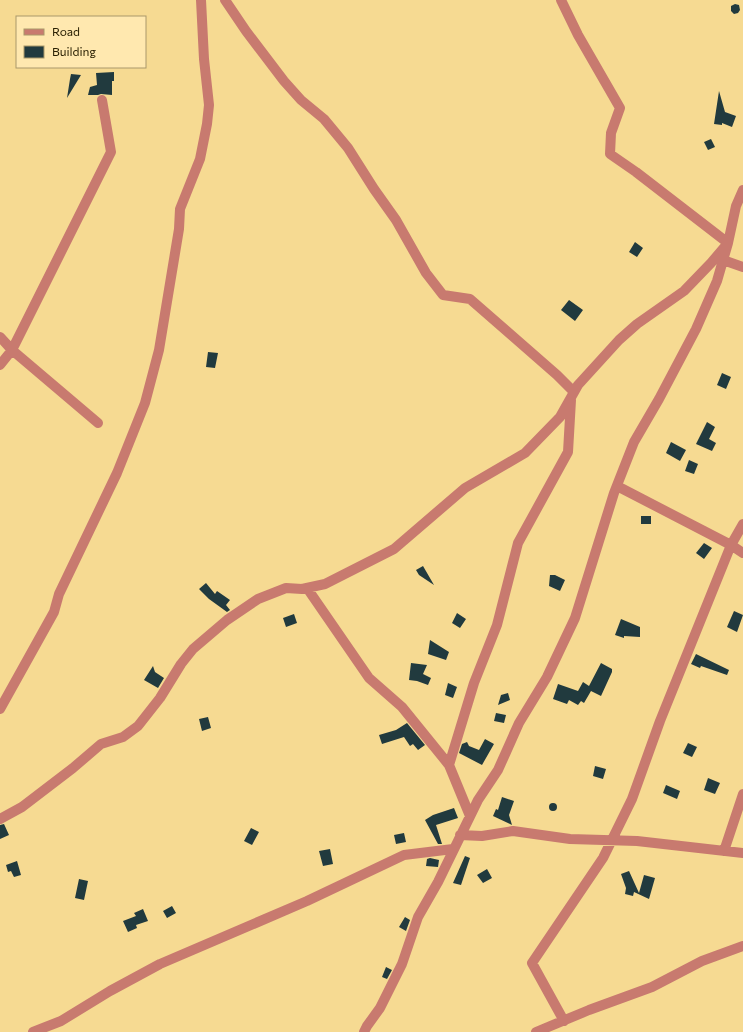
<svg xmlns="http://www.w3.org/2000/svg" width="743" height="1032" viewBox="0 0 743 1032" font-family="Commissioner,sans-serif">
  <style>
    .building { fill: #213a3e }
    .lines { fill: none; stroke-linecap: round; stroke-linejoin: round }
    .minor { stroke: #c87a6f; stroke-width: 10 }
  </style>
  <rect width="100%" height="100%" fill="#f6da92"/>
  <path class="building" d="M735,4L739,5L740,10L738,13L734,14L731,11V6Z
    M114,72V81H112V95L101,94L98,95H88L90,87L97,85L96,73Z
    M71,74L81,75L67,98L70,79Z
    M719,91L725,112L736,116L732,127L722,123V125L714,124Z
    M711,139L715,147L708,150L704,142Z
    M635,242L643,248L637,257L629,252Z
    M569,300L583,310L575,321L561,310Z
    M208,352L218,353L215,368L206,367Z
    M722,373L731,377L726,389L717,385Z
    M707,422L715,427L709,439L716,443L712,451L696,444Z
    M671,442L686,450L680,461L666,453Z
    M689,460L698,464L694,474L685,471Z
    M641,516H651V524H641Z
    M704,543L712,548L704,559L696,553Z
    M423,566L434,585L419,575L416,570Z
    M550,575H555L565,580L560,591L549,586Z
    M206,583L215,594L217,591L230,600L226,605L230,610L227,612L209,599L199,589Z
    M734,611L743,615L737,632L727,627Z
    M457,613L466,619L460,628L452,623Z
    M294,614L297,623L286,627L283,618Z
    M621,619L640,627V637L624,636V638L615,635Z
    M430,640L449,652L446,660L428,654Z
    M696,654L729,670L727,675L701,666L700,668L691,664Z
    M411,663L427,665L423,674L431,678L428,685L417,681L409,680Z
    M601,663L612,669V672L601,696L591,691L584,703L581,701L578,705L569,700L567,704L553,699L558,684L578,691L583,682L589,686Z
    M153,666L155,672L164,678L158,688L144,680Z
    M448,683L457,687L453,698L445,695Z
    M508,693L510,700L498,705L501,695Z
    M496,713L506,715L504,723L494,721Z
    M208,717L211,728L202,731L199,719Z
    M407,723L425,745L418,750L413,744L410,746L404,737L382,744L379,735L396,730Z
    M485,739L494,744L482,765L459,753L462,744L467,742L469,746L479,750Z
    M688,743L697,747L692,757L683,753Z
    M595,766L606,769L603,779L593,776Z
    M708,778L720,783L715,794L704,790Z
    M666,785L680,791L677,799L663,793Z
    M502,797L514,801L509,815L512,825L493,816L496,809L498,810Z
    M549 807a4 4 0 1 1 8 0a4 4 0 1 1-8 0Z
    M454,808L458,818L436,825L442,844H438L425,820L433,815Z
    M4,824L9,835L0,839V825Z
    M251,828L259,832L252,845L244,841Z
    M404,833L406,842L396,844L394,835Z
    M330,849L333,864L323,866L319,851Z
    M465,856L470,858L461,885L453,883Z
    M430,858L439,860L438,867L426,866L427,859Z
    M17,861L21,875L14,877L11,871L8,872L6,865Z
    M487,869L492,878L483,883L477,875Z
    M629,871L639,893L644,875L655,878L649,899L634,892L633,896L625,894L626,888L621,874Z
    M79,879L88,881L84,900L75,898Z
    M172,906L176,913L167,918L163,911Z
    M143,909L148,921L136,925L137,928L128,932L123,921L136,916L134,913Z
    M405,917L410,920L406,931L399,927Z
    M386,967L392,970L387,979L382,977Z"/>
  <g class="lines">
    <path class="minor" d="M225,0L246,31L284,81L301,100L324,119L348,148L374,189L396,220L426,273L443,295L470,299L557,375L574,392
      M723,260L743,267
      M0,337L12,350L98,423
      M0,365L12,350L111,152L102,100
      M617,486L731,545L743,553
      M307,588L369,678L402,707L449,765
      M0,709L54,612L59,594L117,473L145,403L159,350L179,229L180,209L200,159L207,124L209,105L204,59L201,0
      M470,816L449,765L474,683L497,625L518,543L568,452L571,400
      M0,819L22,807L73,768L101,744L123,737L138,726L160,698L181,664L193,649L227,620L258,599L286,588L302,589L325,584L394,549L465,488L525,453L560,417L578,385L619,340L637,324L684,291L711,263L728,243L636,172L610,154L611,133L620,108L578,35L561,0
      M460,835L482,836L513,831L570,839L637,841L743,853
      M724,851L743,794
      M564,1021L532,963L603,858L632,799L660,721L731,545L743,524
      M33,1032L61,1021L110,991L160,964L307,901L404,855L453,849
      M364,1032L367,1026L380,1008L402,964L418,917L438,882L478,800L498,770L519,723L547,677L575,618L614,493L634,442L659,399L696,329L717,281L728,243L736,206L743,190
      M536,1032L589,1010L652,987L702,961L743,946"/>
  </g>
  <rect x="16" y="16" width="130" height="52" fill="#ffe8af" stroke="#aa986a"/>
  <rect x="24" y="29" width="20" height="6" fill="#c87a6f" stroke="#aa986a"/>
  <text x="52" y="36" font-size="12" fill="#2b2103">Road</text>
  <rect x="24" y="46" width="20" height="12" fill="#213a3e" stroke="#aa986a"/>
  <text x="52" y="56" font-size="12" fill="#2b2103">Building</text>
</svg>
